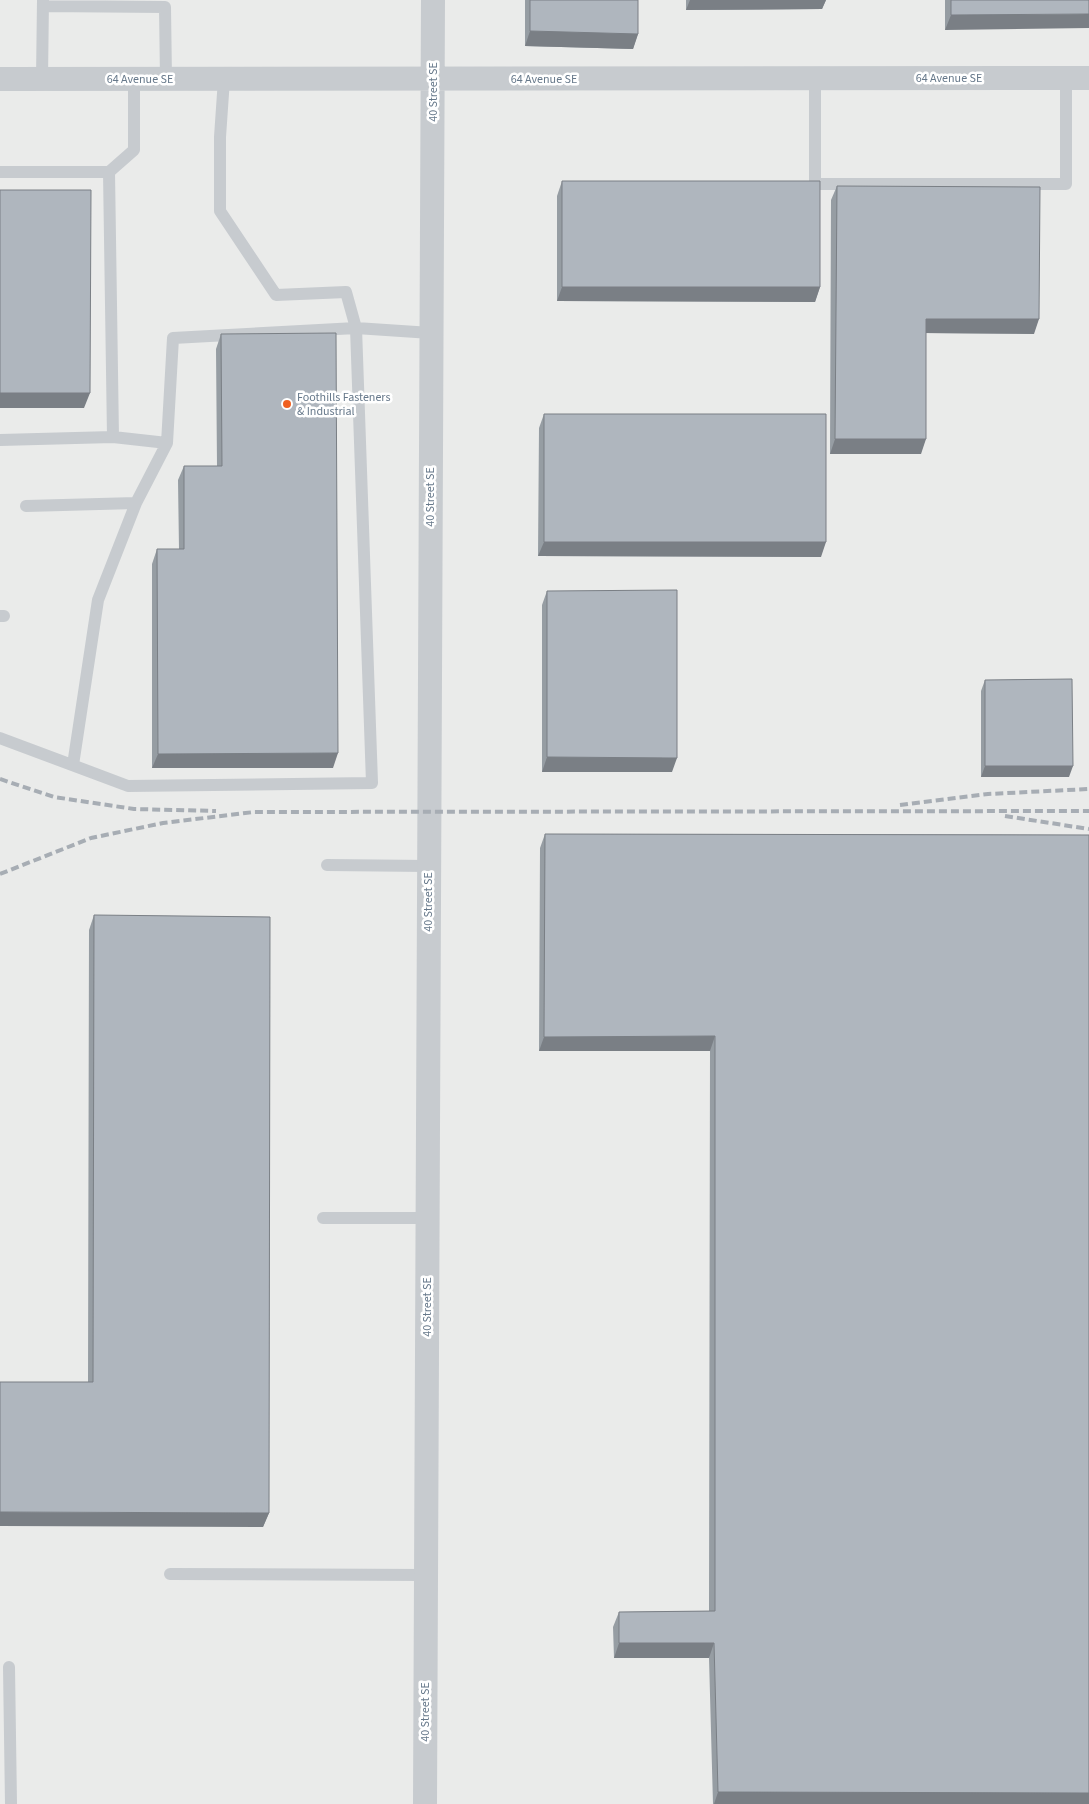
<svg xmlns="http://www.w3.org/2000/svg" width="1089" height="1804" viewBox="0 0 1089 1804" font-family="'Source Sans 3',sans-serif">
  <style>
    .built { fill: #eaebea }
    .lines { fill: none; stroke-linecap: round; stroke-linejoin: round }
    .service { stroke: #c7cbcf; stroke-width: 12 }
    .minor { stroke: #c7cbcf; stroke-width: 24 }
    .rail { stroke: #a7adb4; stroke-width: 4; stroke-dasharray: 8 4; stroke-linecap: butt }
    .wall { fill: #969da3 }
    .shaded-wall { fill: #7a7f85 }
    .building { fill: #afb6be; stroke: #7a7f85 }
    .poi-dot { fill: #f06020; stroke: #fff; stroke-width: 2 }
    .labels { text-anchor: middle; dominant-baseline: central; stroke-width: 5; stroke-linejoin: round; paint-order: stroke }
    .street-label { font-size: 12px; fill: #66788a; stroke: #fff }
    .poi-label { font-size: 12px; fill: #66788a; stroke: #fff; text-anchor: start }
  </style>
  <rect width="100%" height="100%" fill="#f9faf7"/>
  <path class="built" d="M0,0H1089V1804H0Z"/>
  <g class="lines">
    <path class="service" d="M43,6L165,7L166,79
      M42,79L43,0
      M815,79V184H1066V78
      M0,172H109L134,150V79
      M113,437L167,443
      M0,440L113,437L109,172
      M26,506L136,503L167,443L173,338L356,328L431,333
      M0,616H4
      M0,738L128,786L372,783L356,328L346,292L276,295L220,211V137L224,79
      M73,765L98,600L136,503
      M327,865L428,866
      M323,1218H427
      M170,1574L426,1575
      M9,1667L11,1804"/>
    <path class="minor" d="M0,79L1089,78
      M425,1804L433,0"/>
    <path class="rail" d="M0,779L54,797L134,809L216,811
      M900,805L988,794L1089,789
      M1005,816L1089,829
      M0,874L91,838L163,823L254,812L1089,811"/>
  </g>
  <path class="wall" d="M525,0H638V34L633,49L525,46Z
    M686,0H826L822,9L686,10Z
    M945,0H1089L945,30Z
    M562,181L820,287L815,302L557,301V196Z
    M837,186L1034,334L926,333L921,454H830L831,200Z
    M221,334L333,768H152V564L157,549H179L178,480L184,466H217L216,349Z
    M544,414L821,557L538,556L539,428Z
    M547,591L672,772H542V605Z
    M985,680L1069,777H981V691Z
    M545,834L1089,835V1804H713L709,1658H614L613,1627L619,1612L709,1611L710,1051H539L540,848Z
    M94,915L269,1513L263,1527L88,1382L89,930Z"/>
  <path class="shaded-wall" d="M690,0H826L822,9L686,10Z
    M1089,14V28L945,30L951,15Z
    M530,31L638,34L633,49L525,46Z
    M562,287H820L815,302L557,301Z
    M926,319H1039L1034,334L921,333Z
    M0,393H90L84,408H0Z
    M835,439H926L921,454H830Z
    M544,542H826L821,557L538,556Z
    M338,753L333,768H152L158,754Z
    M547,757L677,758L672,772H542Z
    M985,766H1073L1069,777H981Z
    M715,1036L710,1051H539L544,1037Z
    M0,1512L269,1513L263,1527L0,1526Z
    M619,1643H714L709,1658H614Z
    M718,1792L1089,1793V1804H714Z"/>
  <path class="building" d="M530,0H638V34L530,31Z
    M951,0H1089V14L951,15Z
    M562,181H820V287H562Z
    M837,186L1040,187L1039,319H926V439H835Z
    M0,190H91L90,393H0Z
    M336,333L338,753L158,754L157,549H184V466H222L221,334Z
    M544,414H826V542H544Z
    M677,590V758L547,757V591Z
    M1072,679L1073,766H985V680Z
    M545,834L1089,835V1793L718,1792L714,1643H619V1612L715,1611V1036L544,1037Z
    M94,915L270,917L269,1513L0,1512V1382H93Z"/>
  <circle class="poi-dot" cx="287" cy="404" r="5"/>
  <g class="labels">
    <g class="street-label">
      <text x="949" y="78">64 Avenue SE</text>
      <text x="140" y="79">64 Avenue SE</text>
      <text x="544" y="79">64 Avenue SE</text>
      <text transform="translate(433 92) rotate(-90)">40 Street SE</text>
      <text transform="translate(430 497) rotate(-90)">40 Street SE</text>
      <text transform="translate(428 902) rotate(-90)">40 Street SE</text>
      <text transform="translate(427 1307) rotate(-90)">40 Street SE</text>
      <text transform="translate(425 1712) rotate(-90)">40 Street SE</text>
    </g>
    <g class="poi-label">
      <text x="297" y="397">Foothills Fasteners<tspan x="297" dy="14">&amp; Industrial</tspan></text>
    </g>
  </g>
</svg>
